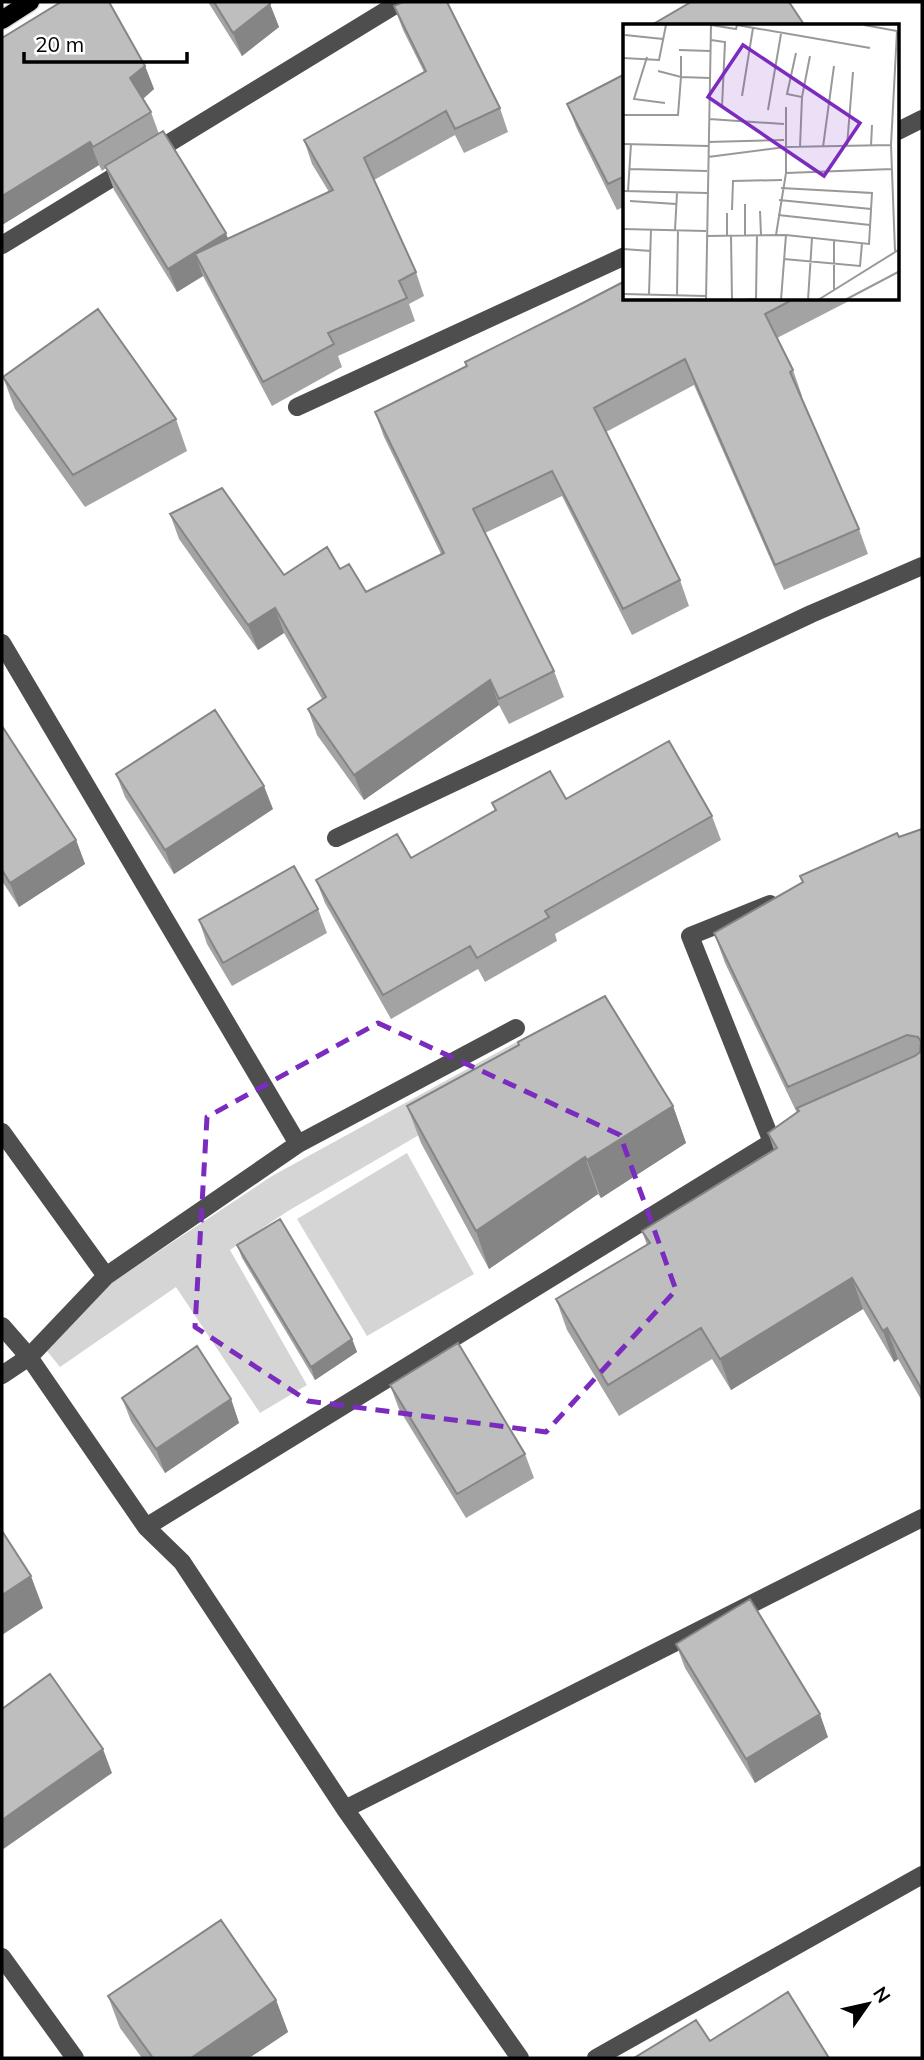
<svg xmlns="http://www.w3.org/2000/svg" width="924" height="2060" viewBox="0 0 924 2060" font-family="Mulish,sans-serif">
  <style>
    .green { fill: #d5d5d5 }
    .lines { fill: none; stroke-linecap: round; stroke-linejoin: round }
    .major-casing { stroke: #dbdbdb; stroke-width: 21 }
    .minor { stroke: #4e4e4e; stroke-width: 18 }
    .major { stroke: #000; stroke-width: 18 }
    .wall { fill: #a3a3a3 }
    .shaded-wall { fill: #858585 }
    .building { fill: #bebebe; stroke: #858585; stroke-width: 2 }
    .marked { fill: none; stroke: #7b2cbf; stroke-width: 5; stroke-dasharray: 14 9; stroke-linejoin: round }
    .inset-road { fill: none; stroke: #999; stroke-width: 2 }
    .view { fill: #7b2cbf; fill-opacity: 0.15; stroke: #7b2cbf; stroke-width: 3.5 }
    .inset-edge { fill: none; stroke: #000; stroke-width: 3.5 }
  </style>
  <rect width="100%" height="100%" fill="#fff"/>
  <path class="green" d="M520,1040L531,1070L288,1211L230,1250L307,1385L260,1413L176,1287L60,1367L47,1351L111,1283L272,1176Z
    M407,1153L474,1274L367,1336L297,1219Z"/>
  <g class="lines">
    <defs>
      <path id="major" d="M2,20L30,2"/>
    </defs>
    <use href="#major" class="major-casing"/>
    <path class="minor" d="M898,131L922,119
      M2,245L400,2
      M297,407L625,256
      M2,643L298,1144
      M336,838L811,614L922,566
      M2,1132L106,1276
      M2,1326L29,1357L146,1527L182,1562L345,1809L520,2058
      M2,1375L29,1357L106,1276L298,1144L516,1028
      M146,1527L772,1142L690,936L770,904
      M345,1809L922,1518
      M2,1957L75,2058
      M596,2058L922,1875"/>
    <use href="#major" class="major"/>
  </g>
  <path class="wall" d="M208,2H269L279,27L242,56Z
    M394,6L500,108L508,132L464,153L455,135L374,180L416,272L424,296L409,304L415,321L338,356L342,367L272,406L203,276L177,292L114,190L106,168L102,171L99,165L2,225L145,66L154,89L143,99L151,112L159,134L228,238L329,192L312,164L304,140L424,72L403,30Z
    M625,74V206L617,210L577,129L567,104Z
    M625,299H848L849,301L777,338L793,370L802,396H801L859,529L868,554L784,590L694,385L606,432L680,580L689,606L632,635L562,496L485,533L554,671L564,697L509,724L499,705L364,800L317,735L308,709L322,699L284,633L258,650L179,539L170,514L284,575L340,569L366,592L441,554L384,437L375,412Z
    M3,377L176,419L187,451L85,507L15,409Z
    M2,726L76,840L85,864L19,907L2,881Z
    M116,774L273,809L174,874L125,797Z
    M566,799L712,816L721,840L555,934L557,941L485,982L478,969L391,1019L325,903L316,880L411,858L495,811L492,803Z
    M922,829V1401L898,1359L894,1362L863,1309L731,1390L712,1359L619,1416L567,1330L556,1299L647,1245L642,1231L774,1150L768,1133L797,1113L725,963L714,933L803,883L800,876Z
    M318,909L327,933L232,986L207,944L199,920Z
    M407,1106H673L686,1143L601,1198L598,1194L489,1269L421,1143Z
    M237,1245L352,1339L357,1352L315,1380L242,1258Z
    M390,1385L525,1454L534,1478L466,1518L399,1409Z
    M122,1398L231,1399L239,1423L165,1473L131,1421Z
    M676,1644L828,1737L755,1783L685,1668Z
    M108,1996L276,2000L288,2032L249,2058H142L120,2028Z"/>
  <path class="shaded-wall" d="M270,4L279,27L242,56L233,33Z
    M145,66L154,89L139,102L130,78Z
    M90,142L99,165L2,225V196Z
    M226,233L234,257L195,254L203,276L177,292L168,269Z
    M275,608L284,633L258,650L248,625Z
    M490,680L499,705L364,800L354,775Z
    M264,786L273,809L174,874L165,850Z
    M76,840L85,864L19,907L10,883Z
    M673,1106L686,1143L601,1198L587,1160Z
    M585,1157L598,1194L489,1269L476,1231Z
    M852,1278L863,1309L731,1390L720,1359Z
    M887,1328L898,1359L894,1362L883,1331Z
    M352,1339L357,1352L315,1380L311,1367Z
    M231,1399L239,1423L165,1473L156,1449Z
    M31,1576L43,1608L2,1635V1595Z
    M820,1714L828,1737L755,1783L746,1759Z
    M103,1749L112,1773L2,1850V1820Z
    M276,2000L288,2032L249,2058H191Z"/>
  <path class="building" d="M61,2H109L145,66L130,78L151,112L93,147L90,142L2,196V38Z
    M214,2H269L270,4L233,33Z
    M403,2H447L500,108L455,129L446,111L364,158L416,272L399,281L407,298L328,333L334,344L263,382L195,254L333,190L304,140L426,71L394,6Z
    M691,2H789L805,26H650Z
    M625,74V176L608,184L567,104Z
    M163,131L226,233L168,269L105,166Z
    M625,281V299H794L765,314L793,370L790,372L859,529L775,565L685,359L594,408L680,580L623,609L552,471L473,509L554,671L499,699L490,680L354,775L308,709L326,697L275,608L248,625L170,514L222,488L284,575L327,547L340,569L349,564L366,592L444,553L375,412L467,366L465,362L575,307Z
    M98,309L176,419L73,475L3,377Z
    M215,710L264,786L165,850L116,774Z
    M2,726L76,840L10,883L2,870Z
    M669,741L712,816L545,911L549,917L477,958L470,946L383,995L316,880L397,834L411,858L496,810L492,803L550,771L566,799Z
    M922,829V1390L887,1328L883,1331L852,1278L720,1359L701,1328L608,1385L556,1299L650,1243L642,1231L777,1148L768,1133L799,1111L797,1108L915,1056L920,1052L921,1042L918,1037L907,1035L788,1087L714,933L803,882L800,876L897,833L899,837Z
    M294,866L318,909L223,963L199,920Z
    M605,996L673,1106L587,1160L585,1157L476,1231L407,1106L519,1045L518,1042Z
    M280,1219L352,1339L311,1367L237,1245Z
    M458,1343L525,1454L457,1494L390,1385Z
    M197,1346L231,1399L156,1449L122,1398Z
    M2,1531L31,1576L2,1595Z
    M750,1599L820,1714L746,1759L676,1644Z
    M50,1674L103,1749L2,1820V1709Z
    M221,1920L276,2000L191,2058H153L108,1996Z
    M788,1992L829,2058H634L696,2020L710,2041Z"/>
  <path class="marked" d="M378,1023L620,1135L676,1290L546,1432L308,1401L195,1327L207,1117Z"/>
  <g transform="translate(623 24)">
    <rect width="276" height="276" fill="#fff"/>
    <path class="inset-road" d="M88,1L113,5L114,1M114,1L247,24M241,1L274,7M2,11L40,15M88,16L102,18L99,83M56,26L87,27M173,29L164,70L179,73L177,123M24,33L11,75L42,79M0,34L36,36L43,1M35,47L58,53V32M119,72L130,4M179,73L187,32M145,86L158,10M0,91H55L58,53L87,54M86,95L161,100M85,118L161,116M0,120L85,122M224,122L230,48M248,122L249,101M200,123L211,42M85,133L163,123L268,121M6,145L84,147M163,149L269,145M0,167L84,169M5,167L8,120M156,176L248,185M7,177L53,180M122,180V211M109,186L110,157L159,156M137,187L138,211M104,189V212M155,191L247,201M0,205L83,207M52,206L54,169M108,211L109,276M153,211L163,149V83M83,212L163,211L246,220L249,169L158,164M0,225L28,227M272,227L268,121L274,7M161,235L237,242L239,219M211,267V216M0,270L83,272M26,271L28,205M54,271L55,206M83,276L88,1M121,276L133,275L134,211M158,276L163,211M185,276L189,214M195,276L277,225M222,276L277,247"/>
    <path class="view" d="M120,21L237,99L201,152L85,73Z"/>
    <rect width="276" height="276" class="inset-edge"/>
  </g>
  <rect width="924" height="2060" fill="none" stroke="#000000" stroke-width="7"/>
  <g transform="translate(868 2004) rotate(56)" stroke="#ffffff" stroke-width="5" paint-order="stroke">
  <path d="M0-5L12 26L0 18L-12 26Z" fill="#000000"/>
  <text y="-10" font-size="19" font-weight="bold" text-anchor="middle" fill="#000000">N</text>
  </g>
  <path d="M24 52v10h163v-10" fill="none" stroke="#000000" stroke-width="3.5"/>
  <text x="35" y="52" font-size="21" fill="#000000" stroke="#ffffff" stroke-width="5" paint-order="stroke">20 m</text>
</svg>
